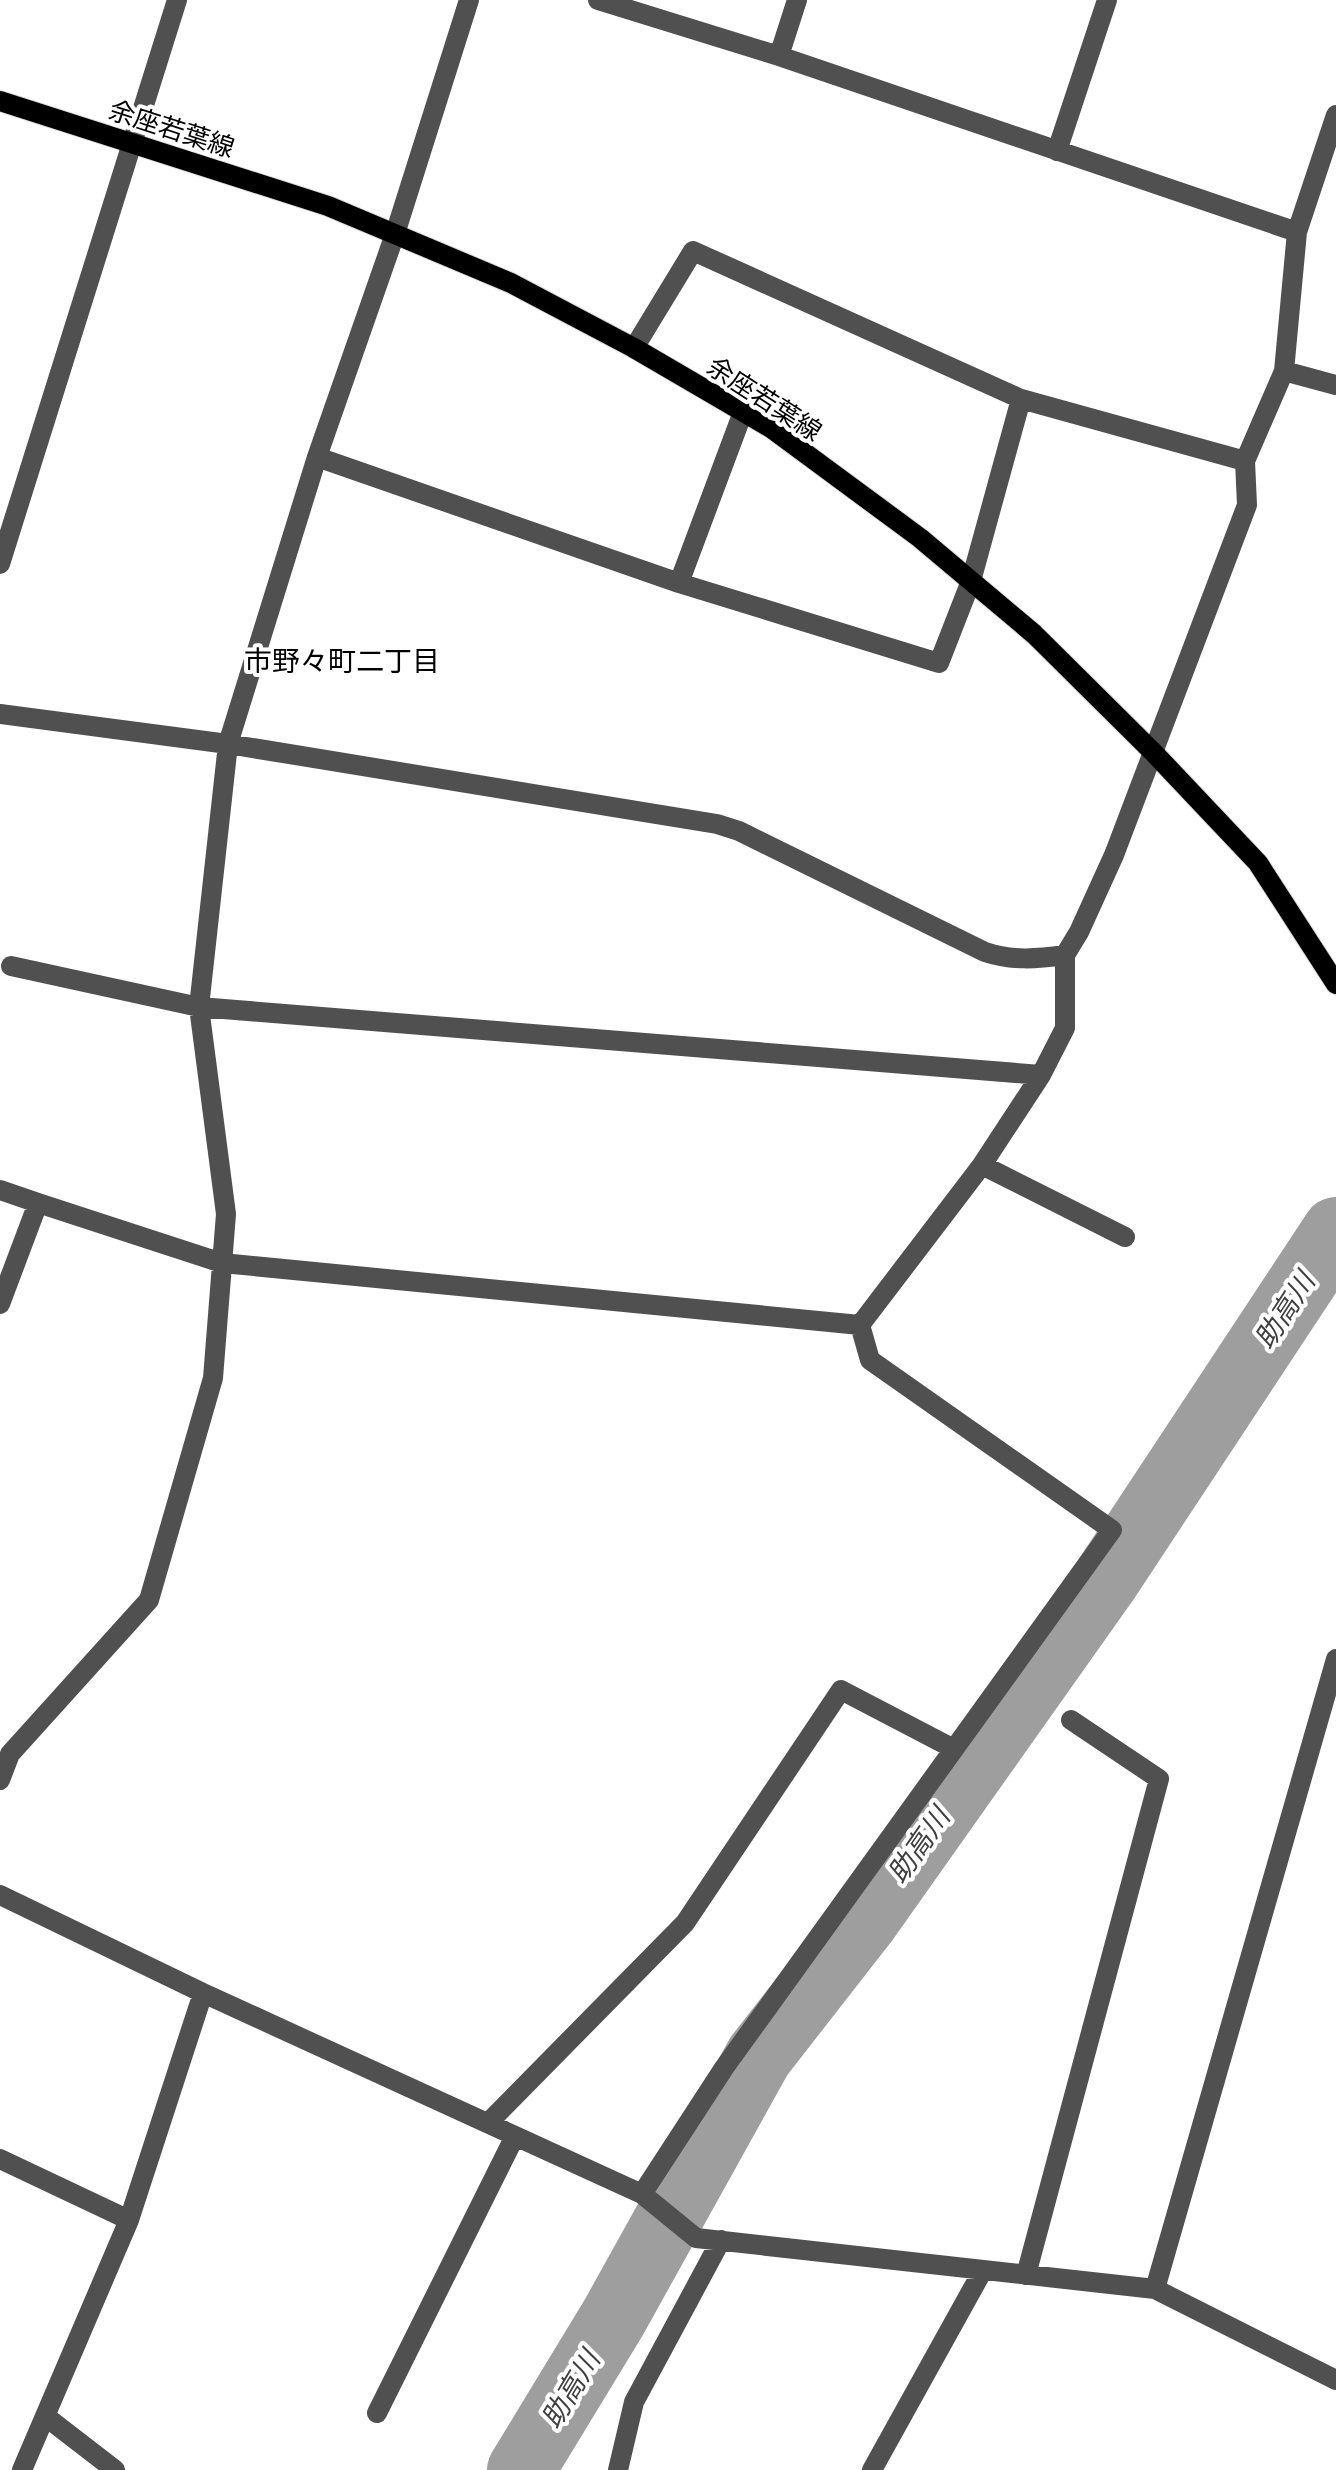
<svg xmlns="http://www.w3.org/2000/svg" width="1336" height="2470" viewBox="0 0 1336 2470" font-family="'IBM Plex Sans','Noto Sans JP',sans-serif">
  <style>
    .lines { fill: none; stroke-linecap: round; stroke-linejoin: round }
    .river { stroke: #9e9e9e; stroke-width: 68 }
    .major-casing { stroke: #dbdbdb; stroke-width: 22 }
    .minor { stroke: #505050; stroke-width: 20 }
    .major { stroke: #000; stroke-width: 20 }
    .labels { text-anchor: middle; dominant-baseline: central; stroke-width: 8; stroke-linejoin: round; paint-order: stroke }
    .street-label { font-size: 26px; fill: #000; stroke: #fff }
    .neighbourhood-label { font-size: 28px; fill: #000; stroke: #fff }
    .water-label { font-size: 28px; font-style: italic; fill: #3f3f3f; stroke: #fff }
  </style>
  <rect width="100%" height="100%" fill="#fff"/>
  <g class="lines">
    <path class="river" d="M521,2470L614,2317L759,2056L865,1920L1107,1578L1336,1231"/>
    <defs>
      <path id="major" d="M0,101L328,206L511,283L634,348L771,428L920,538L1034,634L1154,753L1258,863L1336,984"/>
    </defs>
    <use href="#major" class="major-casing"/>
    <path class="minor" d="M598,0L779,56L1297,232
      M779,56L797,0
      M1057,151L1107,0
      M634,348L693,251L1021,399L1245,461
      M1284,371L1336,385
      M317,457L679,583L939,663L971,581L1021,399
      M0,564L177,0
      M679,583L743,412
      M0,714L228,744L717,824L739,831L985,952C1012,961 1037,959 1065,955
      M11,966L199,1007L1041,1075
      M0,1190L38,1203L0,1304
      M38,1203L222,1263L860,1325L982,1165
      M1125,1237L982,1165L1041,1075L1065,1028V955L1079,932L1114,855L1247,505L1245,461L1284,371L1297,232L1336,115
      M0,1780L10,1754L149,1600L213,1378L226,1214L199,1007L228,744L317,457L395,234L469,0
      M0,1895L203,1993L129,2220L22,2470
      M203,1993L642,2194L696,2238L1155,2289L1336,2380
      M488,2123L685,1923L841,1690L954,1749
      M0,2159L129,2220
      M642,2194L724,2068L1112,1530L870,1360L860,1325
      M1026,2275L1159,1779L1071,1720
      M1155,2289L1336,1659
      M377,2413L515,2136
      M45,2416L115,2470
      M618,2470L634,2402L721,2240
      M872,2470L983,2270"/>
    <use href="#major" class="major"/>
  </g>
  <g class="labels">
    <g class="street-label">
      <text transform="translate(172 128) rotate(18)">余座若葉線</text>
      <text transform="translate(765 398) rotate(33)">余座若葉線</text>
    </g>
    <g class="neighbourhood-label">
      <text x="342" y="660">市野々町二丁目</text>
    </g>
    <g class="water-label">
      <text transform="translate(1284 1310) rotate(-57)">助高川</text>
      <text transform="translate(918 1845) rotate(-55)">助高川</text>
      <text transform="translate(570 2389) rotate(-59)">助高川</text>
    </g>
  </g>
</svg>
